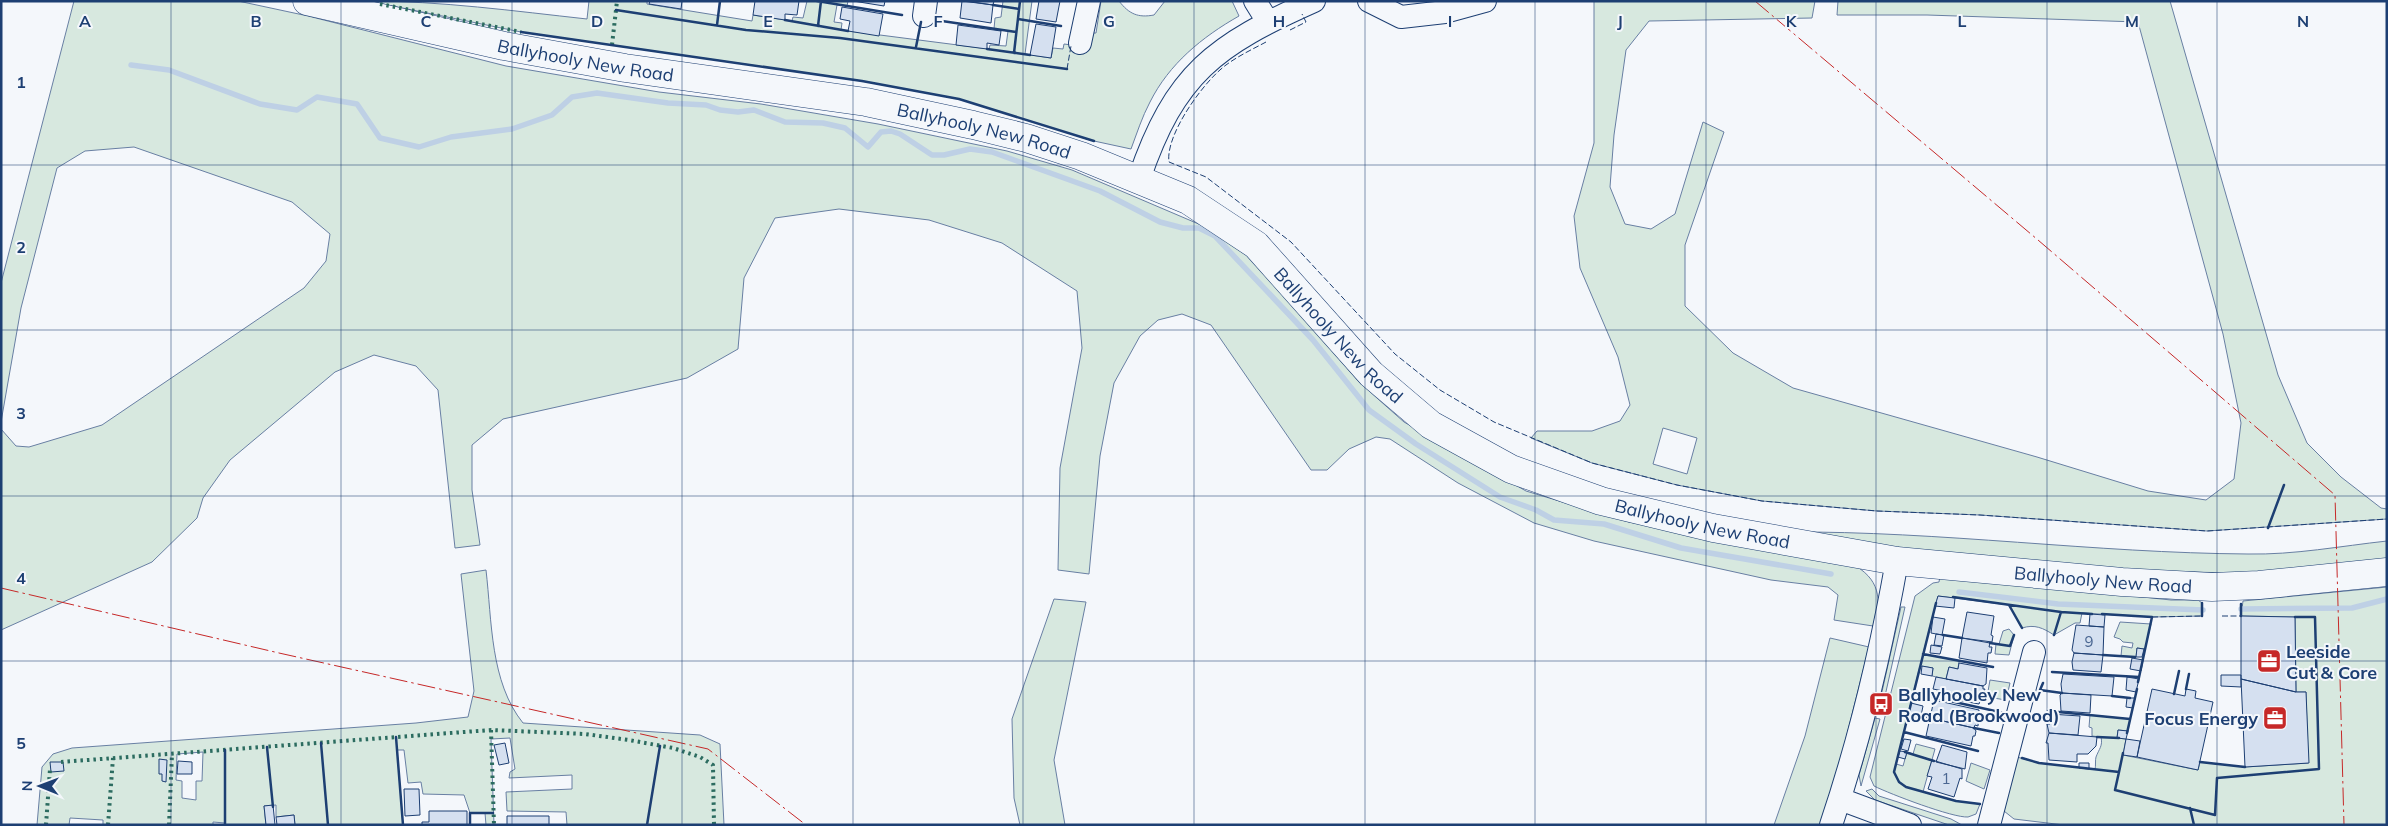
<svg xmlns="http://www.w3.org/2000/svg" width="2388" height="826" viewBox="0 0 2388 826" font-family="Mulish,sans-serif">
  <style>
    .green { fill: #d7e8df; stroke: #687fa3; fill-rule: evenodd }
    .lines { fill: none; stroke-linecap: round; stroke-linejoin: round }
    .stream { stroke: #bed0e5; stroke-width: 5.5 }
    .building { fill: #d5e0f0; stroke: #1d3f73 }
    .minor-casing { stroke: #1d3f73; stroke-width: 24 }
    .major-casing { stroke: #1d3f73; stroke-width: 29 }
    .minor { stroke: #f4f7fb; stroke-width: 22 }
    .major { stroke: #f4f7fb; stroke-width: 28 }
    .hedge { stroke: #2c6c60; stroke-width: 4; stroke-dasharray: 2.5 4; stroke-linecap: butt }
    .fence { stroke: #1d3f73; stroke-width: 1; stroke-dasharray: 6 2.5; stroke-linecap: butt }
    .wall { stroke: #1d3f73; stroke-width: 2.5 }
    .power { stroke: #c62828; stroke-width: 1; stroke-dasharray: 18 4 2.5 4; stroke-linecap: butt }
    .grid { fill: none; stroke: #1d3f73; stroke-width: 1; stroke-opacity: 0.55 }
    .labels { text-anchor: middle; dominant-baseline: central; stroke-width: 4; stroke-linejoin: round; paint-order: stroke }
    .number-label { font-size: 15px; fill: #4b6792 }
    .street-label { font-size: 18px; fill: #1d3f73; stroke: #f4f7fb }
    .poi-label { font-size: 18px; font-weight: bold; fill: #1d3f73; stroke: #f4f7fb; text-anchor: start }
    .grid-label { font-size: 16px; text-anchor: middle; font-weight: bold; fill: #1d3f73; stroke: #f4f7fb; stroke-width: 4; stroke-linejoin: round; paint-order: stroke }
  </style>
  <rect width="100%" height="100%" fill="#f4f7fb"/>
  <path class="green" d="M74,1H238L308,16L506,66L659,92L761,104L878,124L1007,151L1072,170L1208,228L1253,260L1360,383L1404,422L1526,491L1629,522L1852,564C1879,578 1883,599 1873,626L1834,620L1838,595L1828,587L1771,580L1594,541L1534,523L1458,483L1390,439L1376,437L1349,449L1327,470H1311L1211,325L1182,314L1158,320L1140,336L1114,383L1100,456L1089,574L1058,570L1060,468L1082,348L1077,291L1002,243L929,220L839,209L775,218L744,278L738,349L687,378L503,419L472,445V490L480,545L455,548L438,390L416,366L374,355L335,372L230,460L203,498L197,518L152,562L1,630V429L16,446L29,447L102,425L304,288L326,261L330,234L292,202L134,147L85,151L57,168L21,308L1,422V283Z
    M368,1C441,1 514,11 587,19L589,1H647V4L752,21L753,15L792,21L793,17L803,18L807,1H848L847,6L837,5L834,22L842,23L841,30L989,49L990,45L1006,46L1008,31L994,29L995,18L1001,17L1003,1H1032L1025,54L1051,58L1053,48L1063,49L1064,44L1088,47L1090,33H1096L1101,1H1119C1129,14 1138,18 1154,15L1165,1H1232L1239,16C1202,37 1169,64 1150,102C1142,117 1137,133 1131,149L1094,141L959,99L862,81L521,32Z
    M1594,1H1815L1812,18L1649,21L1626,50L1614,135L1610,187L1625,224L1651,229L1675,214L1703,122L1724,132L1685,245V306L1733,353L1793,388L2037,457L2148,491L2206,500L2234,479L2241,423L2223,334L2138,22L1927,15H1837L1838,1H2170L2278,375L2307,443L2341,477L2381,508L2387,509V519L2207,531L1980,515L1877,511L1762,501L1677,485L1592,463L1531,438L1537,431H1592L1620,421L1630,405L1618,357L1580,268L1574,216L1594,143ZM1663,428L1697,438L1687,474L1653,464Z
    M1787,532C1941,531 2094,553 2248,554C2294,555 2341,546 2387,541V560L2266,574L2156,571L1965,557Z
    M486,570C492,621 490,682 523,723L700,735L720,744L724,825H567L566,812L507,811L506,792L572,789V775L509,778L510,772L515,769L510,738L491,739L494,825H486L485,813H470L464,795L423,794L421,782L408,783L404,750H397L403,825H295L294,815L276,817V805L264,806L266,825H225V823L213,822V825H103V820L70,818L69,825H37L42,767L53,754L72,748L416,723L468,717L474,691L461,574ZM203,752L202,781H196V800L182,798V781L176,780L177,754Z
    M1940,576L2171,600H2198L2202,603V616L2152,617L2082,613L2080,623H2075L2054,635C2043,628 2035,624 2022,628L2009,605L1938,596L1923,654L1959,661L1958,669L1949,667L1946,679L1932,676L1933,668L1920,666L1896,764L1903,766L1907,752L1913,754L1916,744L1935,749L1923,792L1956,801L1980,804L1976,814C1973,815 1971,816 1968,817C1953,818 1890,794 1874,786L1870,777L1915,596L1933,583L1939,582Z
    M2387,587V825H2064L2014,819L2004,811L2017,757L2039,763L2095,769C2096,766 2095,760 2096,757C2099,749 2103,746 2101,737L2092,736V728L2089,727L2090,715L2130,719L2128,731L2118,730L2117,738L2126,739L2123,755L2198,770L2200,762L2245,767L2308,763L2306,692H2296L2295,617L2241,616L2243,601Z
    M1054,599L1086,602L1054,760L1065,825H1020L1014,798L1012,719Z
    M1901,607H1905L1885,696H1881Z
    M2120,622L2151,624L2145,649L2137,648L2136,657L2121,656L2122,646L2132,648L2133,643L2123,642L2120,639L2114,637Z
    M2009,629L2014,635L2009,655L1995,654L1996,644H1999L2003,631Z
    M1830,638L1869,647L1832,794L1822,825H1774L1805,736Z
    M1990,680L2010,683L2006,700L1987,697Z
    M1875,718L1880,719L1861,786L1859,775Z
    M1971,763L1990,770L1984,789L1966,781Z
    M1872,789L1879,796L1951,819L1962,825H1949L1875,800L1866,791Z"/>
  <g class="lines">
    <path class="stream" d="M131,65L169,70L260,104L297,110L317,97L357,104L380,138L419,147L451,137L512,129L552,115L572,97L597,93L668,103L706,105L720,110L738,112L754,110L785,122L823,123L845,128L868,147L881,132L891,131L900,134L932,155H944L970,149L992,152L1100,191L1160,222L1183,228H1199L1215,236L1313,340L1369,410L1416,444L1500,497L1536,510L1554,520L1604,524L1681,548L1831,574
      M1959,592L2058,604L2203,610
      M2241,609L2352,608L2387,599"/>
  </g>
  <path class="building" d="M650,1H682L681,9L649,4Z
    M755,1H799L797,15L785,14V20L753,15Z
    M853,1H885L884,6Z
    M962,1L993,5L991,23L960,18Z
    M966,1H994L993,5Z
    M1039,1H1060L1056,22L1036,19Z
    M842,7L883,14L879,36L848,31L850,21L840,19Z
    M1036,24L1056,27L1051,58L1030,55Z
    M958,25L1001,31L999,45L987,43V49L956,45Z
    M1938,596L1955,598L1954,608L1935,606Z
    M1967,612L1994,616L1991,635L1993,636L1992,642L1962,638Z
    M2090,614L2105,615L2104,627L2089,626Z
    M2241,616L2295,617L2296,692L2241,679Z
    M1933,617L1945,619L1942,635L1931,633Z
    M2076,625L2104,627L2103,655L2074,653L2072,650Z
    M1936,634L1944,635L1942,646L1934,645Z
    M1962,638L1990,643L1989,647H1992L1991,653H1988L1987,663L1959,658Z
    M1931,645L1942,647L1940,654L1930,653Z
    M2137,648L2144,649L2142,657H2136Z
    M2074,653L2103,655L2101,672L2073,670L2072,662Z
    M2132,658L2143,660L2141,671L2130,669Z
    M1959,663L1987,668L1986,684L1983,686L1946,679L1949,667L1958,669Z
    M1922,666L1933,668L1932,676L1921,674Z
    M2063,674L2114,677L2112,696L2062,693L2061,684Z
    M2221,675H2241V687L2221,686Z
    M1936,677L1983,686V689H1985L1979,704L1952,699L1953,693L1933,689Z
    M2127,677L2139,679L2136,692L2126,690Z
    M2241,679L2296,692H2306L2309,763L2245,767Z
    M2152,689L2185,696L2186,689L2196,691L2195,698L2213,702L2198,770L2137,757Z
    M2062,693L2091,695L2090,713L2061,711L2060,695Z
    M2127,698H2135L2133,708L2126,707Z
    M1934,700L1979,710L1978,726L1975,725L1974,728L1930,718Z
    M1911,703L1923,706L1921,716L1908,713Z
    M1910,713L1919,716L1918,722L1908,720Z
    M2050,714L2080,716L2078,735L2049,733L2047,724H2050Z
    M1930,718L1974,728L1976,731L1975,736H1973L1971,746L1926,736Z
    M2118,730L2128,731L2126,739L2117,738Z
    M2049,733L2097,737L2096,746L2088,754H2077V762L2049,760L2048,743H2046Z
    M1904,739L1911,740L1908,751L1901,749Z
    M2126,739L2140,741L2137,757L2123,755Z
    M505,743L509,763L499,765L494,745Z
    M1942,745L1967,752L1965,769L1936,762Z
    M1900,751L1907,752L1905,759L1898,757Z
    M159,759L167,760L166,782L162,781V774H159Z
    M1932,760L1962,769V779L1960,778L1954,797L1928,789L1932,777L1927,776Z
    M178,761L192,762V774H177Z
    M50,762H63L64,771L51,772Z
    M2079,763H2089V769L2079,768Z
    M404,789H419L420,815L405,816Z
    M273,805L275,825H266L264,806Z
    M429,811H467V825H422V822H429Z
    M294,815L295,825H277L276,817Z
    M507,816H549V825H507Z"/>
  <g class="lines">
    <defs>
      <path id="minor" d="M1255,1L1268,22
        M1369,1L1401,17L1445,12L1485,1
        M924,16L926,1
        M1080,43L1089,1
        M1139,179C1175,73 1215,45 1314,1
        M1840,799L1910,825
        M1831,825C1860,739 1881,651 1897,561
        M1989,825L2034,652"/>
      <g id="major">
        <path id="s1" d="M307,1L504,46L625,68L866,102L973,125L1026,138L1081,156L1188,200L1256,245L1371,374L1431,425L1511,469L1601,501L1713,528L1897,561L2122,582L2212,587L2259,585L2387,572"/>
      </g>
    </defs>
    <use href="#minor" class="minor-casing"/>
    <use href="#major" class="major-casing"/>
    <use href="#minor" class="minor"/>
    <use href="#major" class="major"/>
    <path class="hedge" d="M380,4L521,32
      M612,45L617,1
      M491,730L494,825
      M61,762L491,730L585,734L629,740L673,748L700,757L713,765L714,825
      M46,825L50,769
      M108,825L113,758
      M169,825L172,754"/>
    <path class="fence" d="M1290,30L1306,22L1302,14
      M1266,42C1253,49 1238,56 1226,65C1204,81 1165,135 1169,162L1206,177L1291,242L1395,354L1440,390L1494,422L1592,463L1677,485L1762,501L1877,511L1980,515L2207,531L2387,519
      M1067,69L1071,46
      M2222,616H2241
      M2152,617L2202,616"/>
    <path class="wall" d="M817,1L902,15
      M993,5L1019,9
      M616,10L746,30L840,38L1067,69
      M1018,19L1061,26
      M785,20L848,31
      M942,21L1016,32
      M717,25L720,1
      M818,26L821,1
      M521,32L862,81L959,99L1094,141
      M916,47L921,22
      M987,49L1030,55
      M1014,53L1020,1
      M2268,528L2284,485
      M1953,597L2061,612L2092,614
      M1936,603L1894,772L1899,782L1906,787L1956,801L1980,804
      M2202,603V616
      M2241,604V616
      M2009,605L2022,628
      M2102,614L2152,617L2138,682
      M1943,635L1962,638
      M2054,635L2061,612
      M1990,643L2010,646L2014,635
      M1923,654L1993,667
      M2103,655L2135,657
      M2052,672L2139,677
      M2043,683L2040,690L2062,693
      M2186,689L2189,674
      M1914,693L2004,713
      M2174,694L2179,671
      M2112,696L2130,698
      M2048,711L2130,719
      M1918,715L1930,718
      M1974,728L1999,733
      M1904,732L1978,751
      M2127,733L2137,689
      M396,737L403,825
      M2097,737L2119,738
      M321,743L328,825
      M267,747L273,807
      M1905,752L1934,761
      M2022,758L2039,763L2119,772L2123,753
      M2200,762L2245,767
      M2119,772L2115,790L2215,815L2217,778L2319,769L2315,617H2295
      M2190,808L2194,825
      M470,824V813H493
      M225,825V750
      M647,825L660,746"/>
    <path class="power" d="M1755,1L2038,240L2335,495L2344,825
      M1,588L279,653L708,749L806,825"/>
  </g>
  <path class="grid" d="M171,1V825M341,1V825M512,1V825M682,1V825M853,1V825M1023,1V825M1194,1V825M1365,1V825M1535,1V825M1706,1V825M1876,1V825M2047,1V825M2217,1V825M1,165H2387M1,330H2387M1,496H2387M1,661H2387"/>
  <defs>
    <symbol id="office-square" viewBox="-11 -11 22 22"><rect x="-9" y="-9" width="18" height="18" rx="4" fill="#c62828" stroke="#f4f7fb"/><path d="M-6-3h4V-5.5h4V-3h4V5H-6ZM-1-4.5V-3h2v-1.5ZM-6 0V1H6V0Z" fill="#fff"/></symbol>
    <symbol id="bus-square" viewBox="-11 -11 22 22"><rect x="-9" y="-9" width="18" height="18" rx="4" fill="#c62828" stroke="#f4f7fb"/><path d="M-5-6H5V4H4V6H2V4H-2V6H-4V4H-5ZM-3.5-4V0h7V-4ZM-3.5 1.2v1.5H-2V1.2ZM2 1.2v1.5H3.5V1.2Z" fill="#fff"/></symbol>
  </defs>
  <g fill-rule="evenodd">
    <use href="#office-square" x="2255" y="647" width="28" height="28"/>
    <use href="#bus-square" x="1867" y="690" width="28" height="28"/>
    <use href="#office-square" x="2261" y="704" width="28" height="28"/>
  </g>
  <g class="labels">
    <g class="number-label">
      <text x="2089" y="641">9</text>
      <text x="1946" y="778">1</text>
    </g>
    <g class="street-label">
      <text stroke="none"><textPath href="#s1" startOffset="285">Ballyhooly New Road</textPath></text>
      <text stroke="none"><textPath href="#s1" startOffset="690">Ballyhooly New Road</textPath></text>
      <text stroke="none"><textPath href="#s1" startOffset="1110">Ballyhooly New Road</textPath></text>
      <text stroke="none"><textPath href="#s1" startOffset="1530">Ballyhooly New Road</textPath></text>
      <text stroke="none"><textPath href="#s1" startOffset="1935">Ballyhooly New Road</textPath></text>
    </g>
    <g class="poi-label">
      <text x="2286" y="651">Leeside<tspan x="2286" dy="21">Cut &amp; Core</tspan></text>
      <text x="1898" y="694">Ballyhooley New<tspan x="1898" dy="21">Road (Brookwood)</tspan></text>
      <text x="2258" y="718" text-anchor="end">Focus Energy</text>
    </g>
  </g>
  <g class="grid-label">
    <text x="85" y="27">A</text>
    <text x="256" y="27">B</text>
    <text x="426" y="27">C</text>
    <text x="597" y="27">D</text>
    <text x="768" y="27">E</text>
    <text x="938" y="27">F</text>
    <text x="1109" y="27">G</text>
    <text x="1279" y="27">H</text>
    <text x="1450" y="27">I</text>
    <text x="1620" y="27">J</text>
    <text x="1791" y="27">K</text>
    <text x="1962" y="27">L</text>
    <text x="2132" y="27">M</text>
    <text x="2303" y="27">N</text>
    <text x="21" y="88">1</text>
    <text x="21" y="253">2</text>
    <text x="21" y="419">3</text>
    <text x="21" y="584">4</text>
    <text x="21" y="749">5</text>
  </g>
  <rect width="2388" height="826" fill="none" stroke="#1d3f73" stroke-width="5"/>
  <g transform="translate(40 786) rotate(271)" stroke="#f4f7fb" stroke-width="4" paint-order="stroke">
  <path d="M0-4L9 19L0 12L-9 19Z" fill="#1d3f73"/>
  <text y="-8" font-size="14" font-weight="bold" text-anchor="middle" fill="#1d3f73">N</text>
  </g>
</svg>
